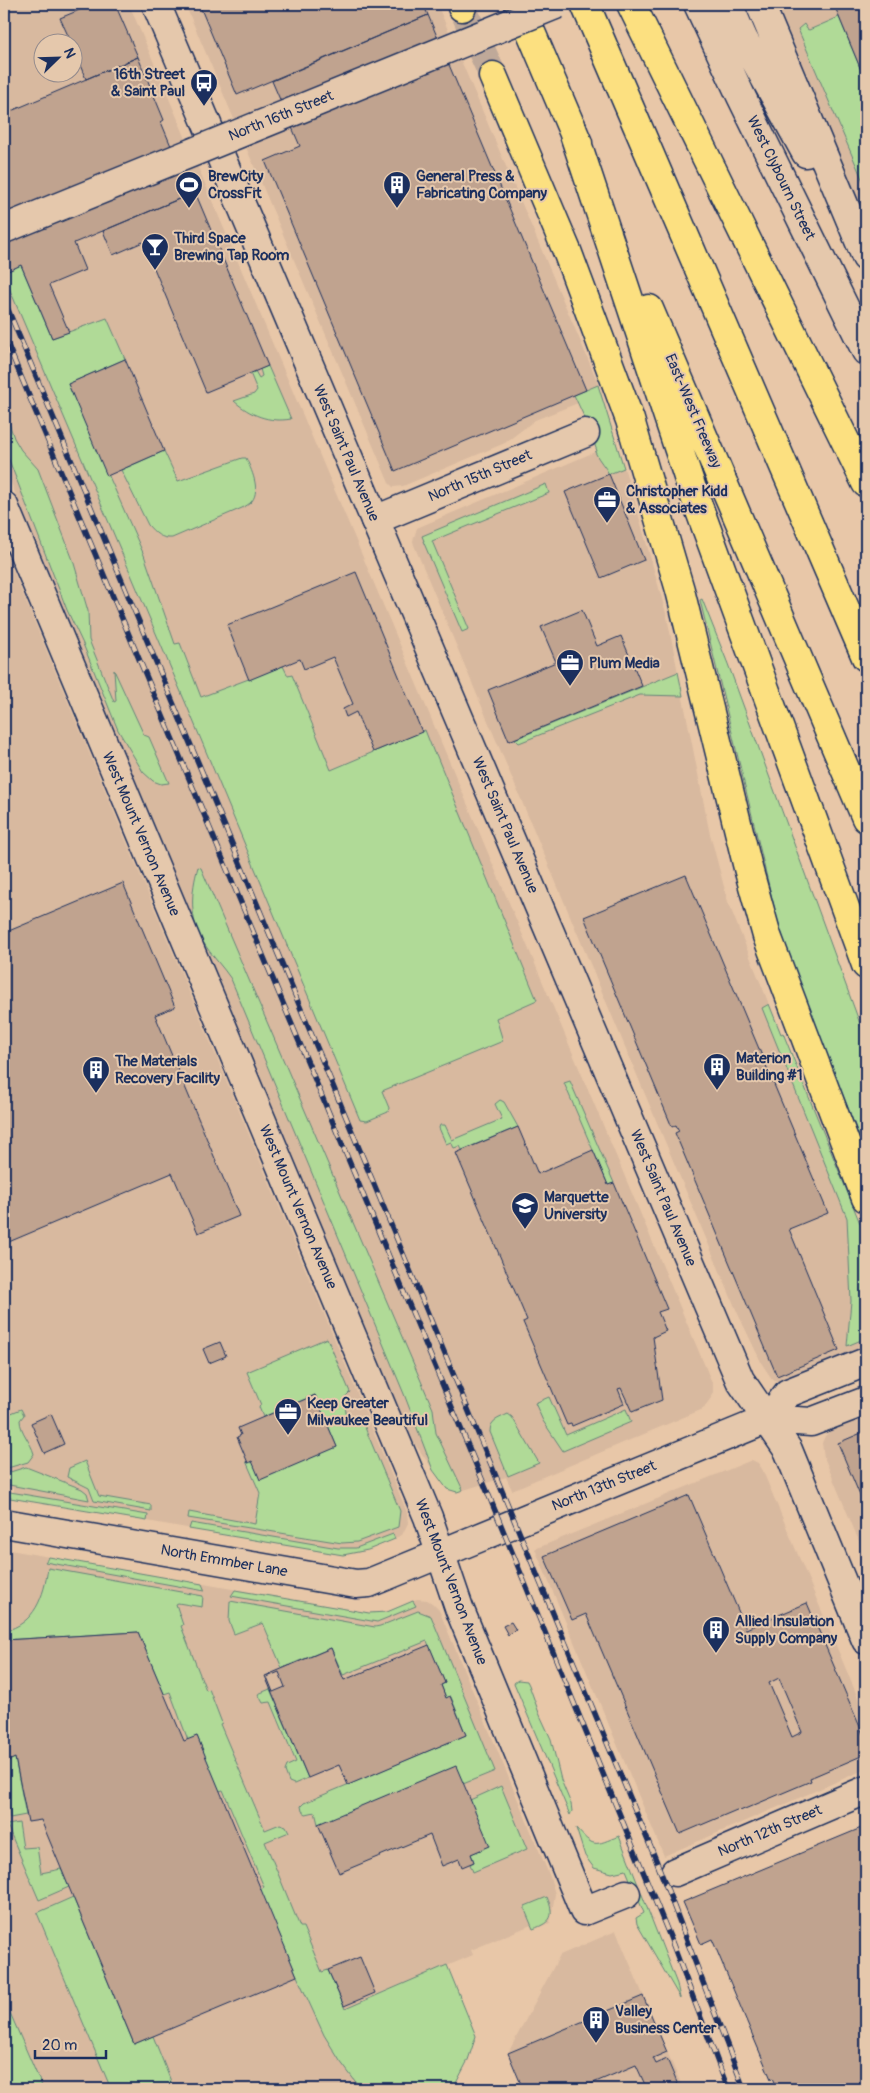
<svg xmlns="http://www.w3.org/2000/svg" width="870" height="2093" viewBox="0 0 870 2093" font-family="Pangolin,sans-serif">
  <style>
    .built { fill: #d8b99f; fill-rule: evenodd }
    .green { fill: #b0da97; stroke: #66847a }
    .building { fill: #c0a38f; stroke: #1b2f5e; fill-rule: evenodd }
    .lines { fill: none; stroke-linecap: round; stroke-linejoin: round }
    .motorway-tunnel { stroke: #bfa999; stroke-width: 28; stroke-dasharray: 28 14; stroke-linecap: butt }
    .minor-casing { stroke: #1b2f5e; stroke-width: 31 }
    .tertiary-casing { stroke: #1b2f5e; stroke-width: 31 }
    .motorway-casing { stroke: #1b2f5e; stroke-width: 31 }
    .minor { stroke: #e5c8ac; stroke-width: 28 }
    .tertiary { stroke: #e5c8ac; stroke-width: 28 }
    .motorway { stroke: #fce080; stroke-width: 28 }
    .rail-casing { stroke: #1b2f5e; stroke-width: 5.5 }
    .rail { stroke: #e5c8ac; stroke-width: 4; stroke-dasharray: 11; stroke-linecap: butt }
    .secondary-bridge-casing { stroke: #1b2f5e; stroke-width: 31; stroke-linecap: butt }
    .secondary-bridge { stroke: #e5c8ac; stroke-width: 28 }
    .labels { text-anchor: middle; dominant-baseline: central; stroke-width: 4; stroke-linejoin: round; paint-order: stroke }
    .poi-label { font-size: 15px; font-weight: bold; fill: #1b2f5e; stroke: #e5c8ac; text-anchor: start }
    .street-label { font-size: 15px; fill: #1b2f5e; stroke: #e5c8ac }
  </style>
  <rect width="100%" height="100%" fill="#e8c7a8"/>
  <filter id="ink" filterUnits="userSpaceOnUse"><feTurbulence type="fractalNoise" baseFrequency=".02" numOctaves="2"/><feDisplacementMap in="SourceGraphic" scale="10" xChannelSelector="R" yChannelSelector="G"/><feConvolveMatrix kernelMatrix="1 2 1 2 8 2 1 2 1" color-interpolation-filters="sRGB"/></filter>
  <g filter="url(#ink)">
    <path class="built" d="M4,4H129L713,1385V1395L703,1409L512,1490L506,1477L457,1492L447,1489L407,1433L4,466ZM42,42H72V72H42Z
      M185,4H437L596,378L636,506L667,617L709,830L728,902L781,1034L783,1033L866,1238V1345L864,1346L784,1381L779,1382L772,1379L762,1364L738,1314L650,1106L414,545L413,541L417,528L597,451L578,403L535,420L505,443L403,486L393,487L389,483Z
      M776,4H866V218Z
      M4,549L407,1512L408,1523L402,1535L368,1550L352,1554H334L17,1498L4,1470Z
      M866,1415V1558L824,1457L822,1443L825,1436L835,1427Z
      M752,1460L758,1463L762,1469L866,1717V1769L664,1856L535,1549Z
      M4,1549L369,1613L387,1612L417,1599L427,1600L432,1603L439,1610L550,1877L555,1894L550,1923L533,1929L531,1925L476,1948L471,1950L473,1955L335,2013L367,2089H4Z
      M616,1931L683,2089H523L508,2053L560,1955Z"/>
    <path class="green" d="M839,17L866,82V180L863,181L798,29L804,24L807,29L809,30Z
      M21,265L52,338L107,318L125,359L68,384L144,555L175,644L180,643L201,697L283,666L288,676L292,675L331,770L425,730L434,753L436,754L537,1000L496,1018L503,1041L382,1091L389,1108L388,1112L367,1121L360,1120L192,718L4,276V273Z
      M268,366L291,419C269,423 250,415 234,401L254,394L257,390L250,373L255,371L259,378L262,376L260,369Z
      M598,385L624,468L609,474C605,466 599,461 595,452L597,451L587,423L574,395Z
      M4,408L14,438L21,450L38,469L73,560L88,611L89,640L114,702L116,701L114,670L144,735L149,737L169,783L161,784L153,781L143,772L118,730L83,644L67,610L4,447Z
      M164,451L178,481L242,458H246C251,469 261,489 252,501C250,504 244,507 242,508L172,538C161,539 155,533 148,525L121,470Z
      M546,484L549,493L432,541L469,629L462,632L423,541H424L422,536Z
      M702,599L728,664L866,1040V1154L791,963L776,915L700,600Z
      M678,672L683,696L640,695L519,743L515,739Z
      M198,867L201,868L433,1409L436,1433L463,1490L457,1492L447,1489L433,1470L404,1394L231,979C223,967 211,955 203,942C189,919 191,891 198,867Z
      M769,1004L781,1034L783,1033L866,1238V1338L847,1346L851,1301L847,1218L762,1008Z
      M570,1081L614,1183L608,1185L564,1083Z
      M500,1100L504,1102L518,1127L462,1150L460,1146L454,1148L451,1142L446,1144L439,1128L440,1125H445L452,1140L502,1119L495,1104Z
      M327,1338L350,1392L345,1397L346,1415L353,1420L361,1418L400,1511L398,1527L357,1542L342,1543L188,1518L189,1512L255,1524L260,1493L246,1461L248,1463L337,1447L315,1395L263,1417L259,1407L261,1405L247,1372Z
      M549,1397L566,1435L626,1409L631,1422L563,1451L543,1421L535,1403Z
      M21,1409L24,1415L20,1420C20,1432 31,1442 34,1454L28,1462L4,1469V1416Z
      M508,1414L512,1417L539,1463L508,1476L490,1432C490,1420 498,1419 508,1414Z
      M85,1461L99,1496L151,1505V1511L94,1501L89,1488L67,1477L69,1468Z
      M26,1467L82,1489L87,1493L89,1500L4,1484V1474Z
      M4,1491L148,1515L147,1521L4,1497Z
      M191,1523L338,1548H356L393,1534L395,1539L368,1550L343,1555L189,1529Z
      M49,1557L202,1584L205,1591L45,1562Z
      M48,1568L203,1596L202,1607L178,1603L176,1604L183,1625L181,1626L206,1690L209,1689L222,1723L220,1724L265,1830L280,1824L286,1826L289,1832L265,1842L300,1927H303L322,1972L328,1970L345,2009L447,1965L476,2036L468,2060L453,2089H361L340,2061L324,2035L297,1976L260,1889L264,1887L223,1790L219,1791L197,1736L188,1740L170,1692L164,1694L138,1632L4,1640V1631C35,1624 44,1596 48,1568Z
      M235,1590L369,1613L387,1612L413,1601L416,1606L377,1622L231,1596Z
      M230,1601L375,1627L380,1626L418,1611L431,1616L495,1771L463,1784L318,1824L315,1812L306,1814L302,1811L301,1806L304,1803L466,1735L451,1697L446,1698L441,1685L445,1683L427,1641L343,1675L331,1648L282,1668L263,1623L234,1634L229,1621Z
      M518,1680L527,1681L529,1685L539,1713L551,1739L561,1780L571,1804L572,1811L570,1815L514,1683Z
      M270,1689L308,1778L294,1784L289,1782L285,1771L287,1766L296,1762L271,1702L263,1703L258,1694Z
      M15,1758L26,1815L10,1818L5,1762Z
      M501,1786L527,1849L473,1872L470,1864L474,1862L471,1854L489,1846L470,1800Z
      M19,1823L23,1848L37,1847L41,1873L61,1869L69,1887L39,1900L7,1825Z
      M576,1828C594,1848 594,1846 619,1836L677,1984L680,1998L637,1924L636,1918L644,1913L626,1870L612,1873L594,1868L585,1856Z
      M73,1897L134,2044L153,2036L174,2089H111L37,1913Z
      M547,1897C555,1916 552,1922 533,1929L525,1910V1906Z
      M4,1999L41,2084L43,2089H4Z"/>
    <path class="building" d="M94,4H115L138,57L86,79L72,47V42H71L60,18Z
      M199,4H423L428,15L237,95Z
      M834,4H866V82L839,17Z
      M428,15L586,390L395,471L265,161L300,146L272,81Z
      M138,57L164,120L161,122L191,194L74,243L85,270L49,285L69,332L52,338L21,265L4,273V114Z
      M195,192L268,366L206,392L143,242L113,255L103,231Z
      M125,359L164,451L107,476L68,384Z
      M609,474L644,560L601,578L565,492Z
      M356,572L422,732L373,752L356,712L346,717L343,709L353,704L333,657L304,669L300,659L249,680L227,625Z
      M582,610L597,646L621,636L642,686L509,741L488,690L556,662L541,627Z
      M686,875L828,1213L789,1229L839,1350L777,1376L675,1133L679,1131L676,1125L672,1127L584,917Z
      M123,883L175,1007L155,1015L239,1216L198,1233L172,1173L4,1244V933Z
      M518,1127L538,1174L593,1150L608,1185L614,1183L667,1309L658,1312L666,1331L653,1337L662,1400L632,1412L621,1388L618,1389L624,1404L572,1426L571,1424L567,1425L523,1322L527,1320L456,1153Z
      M220,1342L226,1356L209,1363L203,1349Z
      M315,1395L337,1447L260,1480L252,1461L248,1463L237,1437L241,1435L238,1428Z
      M51,1414L64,1444L44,1453L31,1423Z
      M866,1431V1510L838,1443Z
      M689,1495L746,1629L807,1603L866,1741V1754L810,1778L811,1781L740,1811L739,1809L680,1834L586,1614L572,1620L544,1556ZM779,1678L802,1732L792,1737L769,1683Z
      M511,1622L516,1630L508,1635L503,1626Z
      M138,1632L184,1741L197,1736L297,1976L134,2044L41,1820L28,1822L15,1758L4,1763V1640Z
      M429,1645L445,1683L441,1685L446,1698L450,1696L466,1735L348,1785L339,1765L308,1778L265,1676L331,1648L344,1680ZM279,1672L285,1687L273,1692L267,1677Z
      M456,1766L490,1846L471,1854L474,1862L462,1867L459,1859L442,1866L430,1835L339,1873L318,1824Z
      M866,1826V2089H778L773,2078L771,2079L712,1939L701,1944L683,1902Z
      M360,1957L375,1993L344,2006L328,1970Z
      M643,1996L667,2052L653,2058L656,2064L667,2059L678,2085L669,2089H647L636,2065L579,2089H523L508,2053Z"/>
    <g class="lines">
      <path class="motorway-tunnel" d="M462,7L493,76"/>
      <defs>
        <path id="minor" d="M4,506L428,1517L459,1608L584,1911L626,1894
          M375,520L585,433
          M675,1872L866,1790"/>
        <path id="tertiary" d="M156,4L740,1380L788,1450L866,1640
          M698,4L741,96L866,351
          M728,4L743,38L806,153
          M760,4L866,257
          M768,1419L788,1393L866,1362
          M4,1523L356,1584L369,1583L768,1419L811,1422L866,1401"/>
        <path id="motorway" d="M461,4L462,7
          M519,4L578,143
          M585,4L866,657
          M631,4L866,483
          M493,76L567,251L630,420L680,590L748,868L767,936L866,1198
          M571,125L692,489L866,965
          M649,309L866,818"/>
      </defs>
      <use href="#minor" class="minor-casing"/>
      <use href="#tertiary" class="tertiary-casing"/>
      <use href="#motorway" class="motorway-casing"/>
      <use href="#minor" class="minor"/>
      <use href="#tertiary" class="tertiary"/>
      <use href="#motorway" class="motorway"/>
      <defs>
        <path id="rail" d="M4,300L177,712L656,1860L744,2089
          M4,336L487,1491L670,1937L728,2089"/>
      </defs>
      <use href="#rail" class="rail-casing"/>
      <use href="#rail" class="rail"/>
      <defs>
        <path id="secondary-bridge" d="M4,229L558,4"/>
      </defs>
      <use href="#secondary-bridge" class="secondary-bridge-casing"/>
      <use href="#secondary-bridge" class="secondary-bridge"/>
    </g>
  </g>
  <defs>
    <symbol id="bus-pin" viewBox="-11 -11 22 30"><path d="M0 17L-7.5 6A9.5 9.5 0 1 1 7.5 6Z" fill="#1b2f5e" stroke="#e5c8ac"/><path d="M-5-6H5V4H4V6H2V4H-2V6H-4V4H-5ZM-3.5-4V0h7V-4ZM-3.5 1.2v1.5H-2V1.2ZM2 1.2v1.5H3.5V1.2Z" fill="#fff"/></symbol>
    <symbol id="stadium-pin" viewBox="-11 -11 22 30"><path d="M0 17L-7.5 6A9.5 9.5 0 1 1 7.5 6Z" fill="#1b2f5e" stroke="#e5c8ac"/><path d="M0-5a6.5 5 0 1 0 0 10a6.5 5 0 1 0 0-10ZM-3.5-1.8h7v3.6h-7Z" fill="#fff"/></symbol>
    <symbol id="building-pin" viewBox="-11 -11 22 30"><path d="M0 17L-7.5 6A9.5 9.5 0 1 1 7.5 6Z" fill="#1b2f5e" stroke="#e5c8ac"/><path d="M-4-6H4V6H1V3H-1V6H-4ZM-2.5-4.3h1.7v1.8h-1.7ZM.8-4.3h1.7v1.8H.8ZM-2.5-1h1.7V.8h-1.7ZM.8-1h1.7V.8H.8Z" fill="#fff"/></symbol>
    <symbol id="bar-pin" viewBox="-11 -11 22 30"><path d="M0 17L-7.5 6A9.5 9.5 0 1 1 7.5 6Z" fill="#1b2f5e" stroke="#e5c8ac"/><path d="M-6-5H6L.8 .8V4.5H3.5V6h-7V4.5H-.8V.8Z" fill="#fff"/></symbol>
    <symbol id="office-pin" viewBox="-11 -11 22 30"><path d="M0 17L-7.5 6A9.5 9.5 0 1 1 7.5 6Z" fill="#1b2f5e" stroke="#e5c8ac"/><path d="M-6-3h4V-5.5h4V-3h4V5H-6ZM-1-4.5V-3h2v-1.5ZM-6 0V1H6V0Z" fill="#fff"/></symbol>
    <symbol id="university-pin" viewBox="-11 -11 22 30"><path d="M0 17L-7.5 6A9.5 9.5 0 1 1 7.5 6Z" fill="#1b2f5e" stroke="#e5c8ac"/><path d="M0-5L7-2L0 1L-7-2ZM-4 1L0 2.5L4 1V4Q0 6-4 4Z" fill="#fff"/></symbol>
  </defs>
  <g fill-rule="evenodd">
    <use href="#bus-pin" x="188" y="67" width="32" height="43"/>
    <use href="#stadium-pin" x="173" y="169" width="32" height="43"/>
    <use href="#building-pin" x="381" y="169" width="32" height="43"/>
    <use href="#bar-pin" x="139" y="231" width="32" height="43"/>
    <use href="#office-pin" x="591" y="484" width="32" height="43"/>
    <use href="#office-pin" x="554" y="647" width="32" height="43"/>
    <use href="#building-pin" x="701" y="1051" width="32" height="43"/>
    <use href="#building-pin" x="80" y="1054" width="32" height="43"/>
    <use href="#university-pin" x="509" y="1190" width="32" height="43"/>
    <use href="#office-pin" x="272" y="1396" width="32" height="43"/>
    <use href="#building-pin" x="700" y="1614" width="32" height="43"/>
    <use href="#building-pin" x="580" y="2004" width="32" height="43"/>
  </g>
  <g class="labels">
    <g class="poi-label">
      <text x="185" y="74" text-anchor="end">16th Street<tspan x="185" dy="17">&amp; Saint Paul</tspan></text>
      <text x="208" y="176">BrewCity<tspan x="208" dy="17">CrossFit</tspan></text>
      <text x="416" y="176">General Press &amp;<tspan x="416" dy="17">Fabricating Company</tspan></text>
      <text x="174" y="238">Third Space<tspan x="174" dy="17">Brewing Tap Room</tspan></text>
      <text x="626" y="491">Christopher Kidd<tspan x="626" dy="17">&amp; Associates</tspan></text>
      <text x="589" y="663">Plum Media</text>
      <text x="736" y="1058">Materion<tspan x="736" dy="17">Building #1</tspan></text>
      <text x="115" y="1061">The Materials<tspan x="115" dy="17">Recovery Facility</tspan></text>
      <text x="544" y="1197">Marquette<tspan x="544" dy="17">University</tspan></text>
      <text x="307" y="1403">Keep Greater<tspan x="307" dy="17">Milwaukee Beautiful</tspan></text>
      <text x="735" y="1621">Allied Insulation<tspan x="735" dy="17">Supply Company</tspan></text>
      <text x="615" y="2011">Valley<tspan x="615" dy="17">Business Center</tspan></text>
    </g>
    <g class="street-label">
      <text transform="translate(281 116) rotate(-22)">North 16th Street</text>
      <text transform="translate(781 178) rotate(64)">West Clybourn Street</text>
      <text transform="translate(693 411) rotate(67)">East-West Freeway</text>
      <text transform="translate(346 453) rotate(67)">West Saint Paul Avenue</text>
      <text transform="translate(480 476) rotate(-23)">North 15th Street</text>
      <text transform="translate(505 825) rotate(67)">West Saint Paul Avenue</text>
      <text transform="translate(141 834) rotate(67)">West Mount Vernon Avenue</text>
      <text transform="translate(663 1198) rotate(67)">West Saint Paul Avenue</text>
      <text transform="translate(298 1207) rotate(67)">West Mount Vernon Avenue</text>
      <text transform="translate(604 1486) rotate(-22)">North 13th Street</text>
      <text transform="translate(224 1561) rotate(10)">North Emmber Lane</text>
      <text transform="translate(451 1582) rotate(69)">West Mount Vernon Avenue</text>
      <text transform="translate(770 1831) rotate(-23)">North 12th Street</text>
    </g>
  </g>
  <rect width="870" height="2093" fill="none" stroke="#e5c8ac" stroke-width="20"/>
  <rect x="10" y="10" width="850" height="2073" fill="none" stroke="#1b2f5e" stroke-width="2" filter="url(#ink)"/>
  <g transform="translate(58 58) rotate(67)"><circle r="24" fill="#e5c8ac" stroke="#948b8d"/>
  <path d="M0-4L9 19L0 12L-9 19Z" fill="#1b2f5e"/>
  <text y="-8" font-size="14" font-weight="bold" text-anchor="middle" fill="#1b2f5e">N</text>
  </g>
  <path d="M35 2050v8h71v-8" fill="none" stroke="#1b2f5e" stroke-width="2.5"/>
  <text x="42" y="2050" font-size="15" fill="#1b2f5e" stroke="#e5c8ac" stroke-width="4" paint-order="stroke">20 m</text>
</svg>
